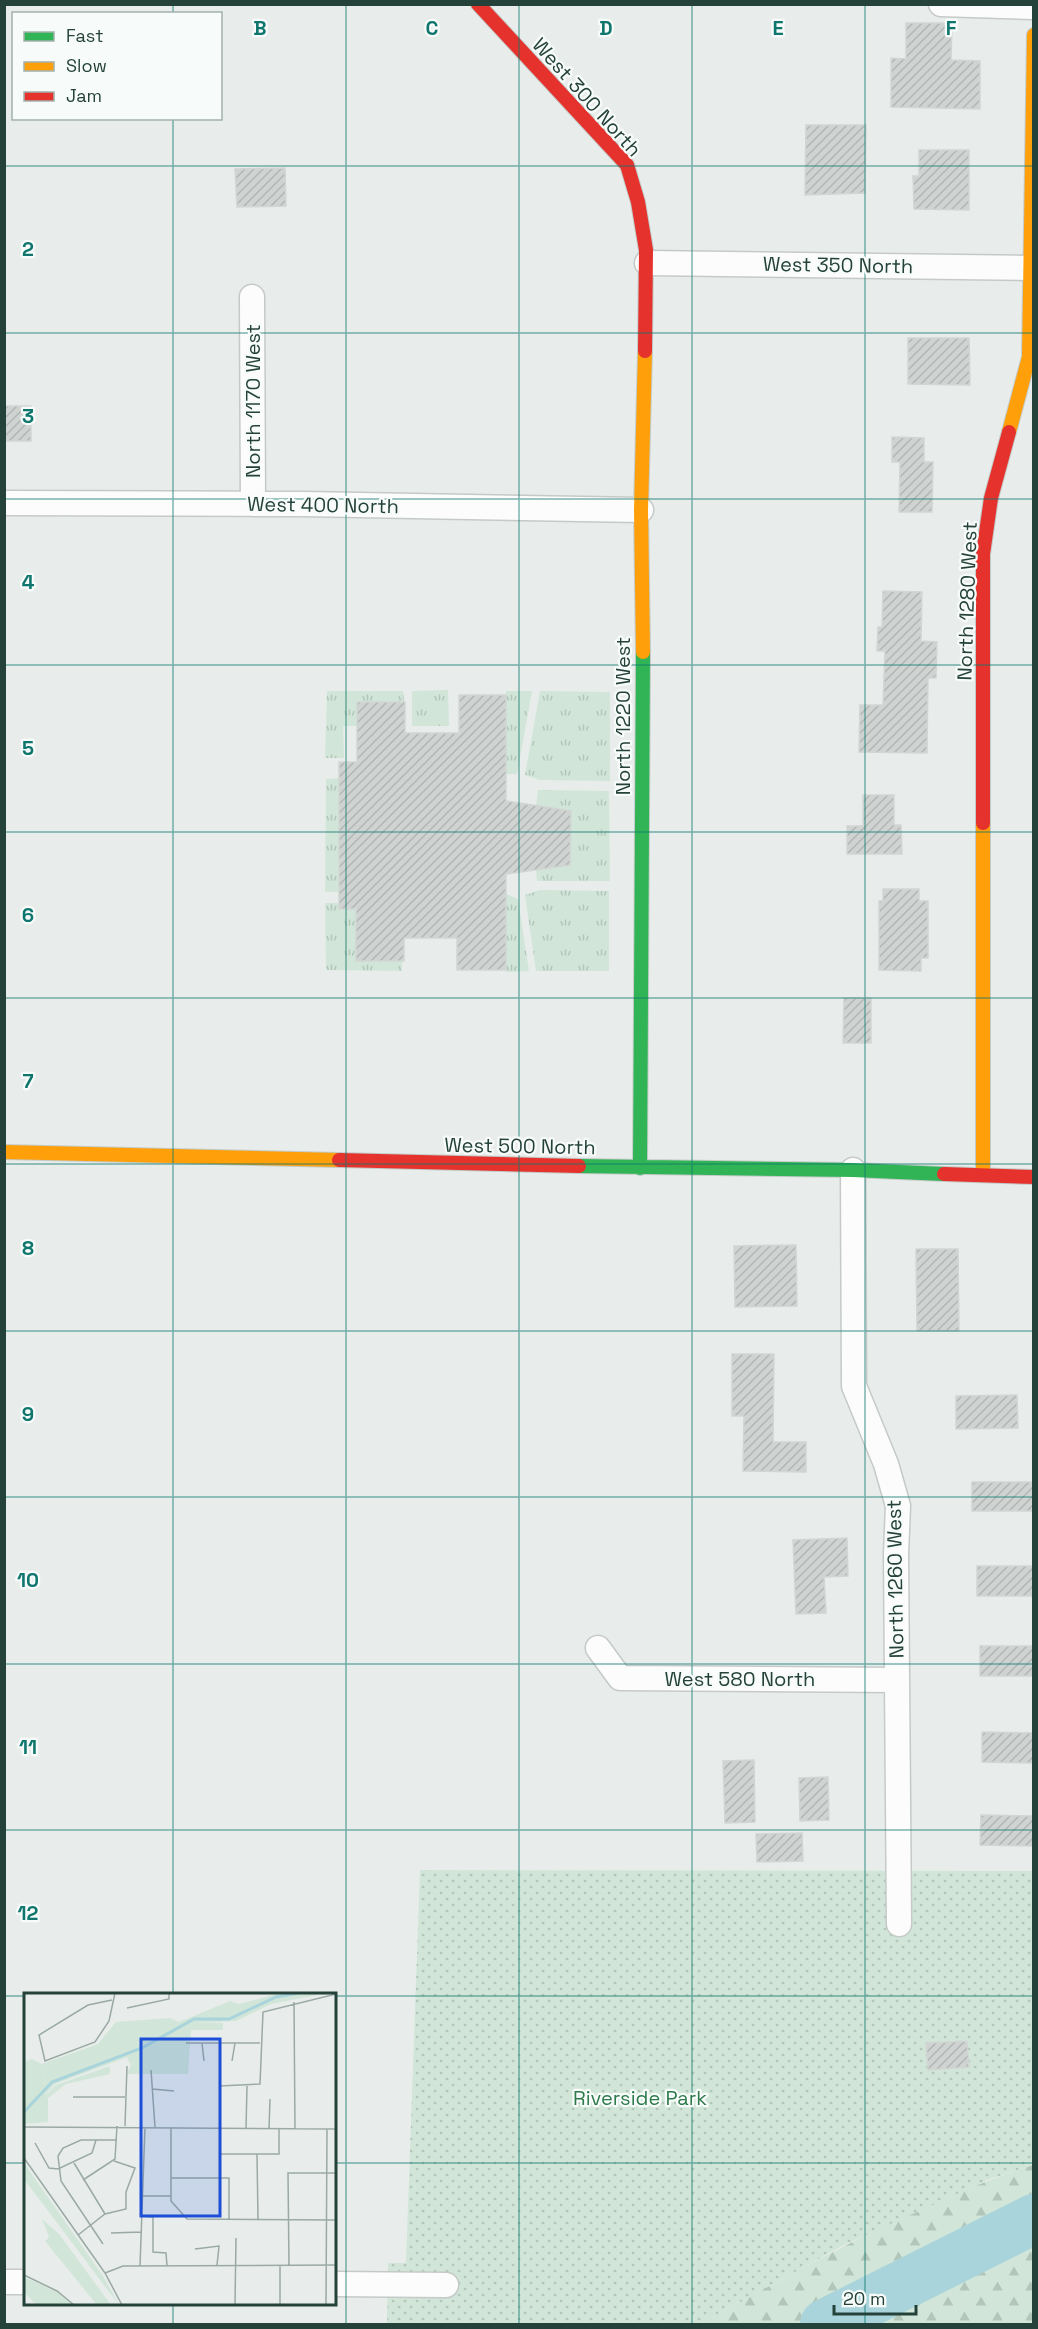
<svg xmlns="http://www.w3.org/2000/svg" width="1038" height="2329" viewBox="0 0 1038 2329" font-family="'Space Grotesk',sans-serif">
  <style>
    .grass { fill: url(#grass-tufts) }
    .forest { fill: url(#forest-firs) }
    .park { fill: url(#park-dots) }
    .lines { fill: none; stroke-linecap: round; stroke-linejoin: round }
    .river { stroke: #a9d4db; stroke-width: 50 }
    .building { fill: url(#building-hatch); stroke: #d1d6d4; stroke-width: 1.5 }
    .street-casing { stroke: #c5cac8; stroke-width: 27 }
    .fast-casing { stroke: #c3cbc8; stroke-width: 16 }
    .slow-casing { stroke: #c3cbc8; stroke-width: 16 }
    .jam-casing { stroke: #c3cbc8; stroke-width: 16 }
    .street { stroke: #fcfcfc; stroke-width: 24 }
    .fast { stroke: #30b455; stroke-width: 14 }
    .slow { stroke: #ff9f0a; stroke-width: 14 }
    .jam { stroke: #e5322d; stroke-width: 14 }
    .grid { fill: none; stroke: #0f766e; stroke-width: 1.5; stroke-opacity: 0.55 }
    .labels { text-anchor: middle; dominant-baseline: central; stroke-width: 4.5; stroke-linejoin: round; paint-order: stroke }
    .street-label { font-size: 20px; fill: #24423a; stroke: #f7fbf9 }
    .park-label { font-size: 20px; fill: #2d7a4b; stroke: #f7fbf9 }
    .inset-river { fill: none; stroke: #a9d4db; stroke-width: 3 }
    .inset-road { fill: none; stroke: #9aa9a4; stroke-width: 1.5 }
    .view { fill: #1d4ed8; fill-opacity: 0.15; stroke: #1d4ed8; stroke-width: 3 }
    .inset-edge { fill: none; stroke: #24423a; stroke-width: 3 }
    .grid-label { font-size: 20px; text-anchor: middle; font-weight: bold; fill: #0f766e; stroke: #f7fbf9; stroke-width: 4.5; stroke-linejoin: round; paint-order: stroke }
  </style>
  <defs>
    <pattern id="grass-tufts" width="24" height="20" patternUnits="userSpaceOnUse" patternTransform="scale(1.5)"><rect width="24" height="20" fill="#d1e6d8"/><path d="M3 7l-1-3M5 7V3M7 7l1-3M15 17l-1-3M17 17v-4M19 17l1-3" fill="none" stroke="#b3c6ba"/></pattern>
    <pattern id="forest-firs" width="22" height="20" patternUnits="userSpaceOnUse" patternTransform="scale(1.5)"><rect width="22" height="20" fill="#d1e6d8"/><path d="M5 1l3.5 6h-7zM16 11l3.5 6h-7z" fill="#b3c6ba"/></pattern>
    <pattern id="park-dots" width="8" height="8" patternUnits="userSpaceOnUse" patternTransform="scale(1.5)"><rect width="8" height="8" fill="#d1e6d8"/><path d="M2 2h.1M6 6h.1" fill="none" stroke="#b3c6ba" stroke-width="1.8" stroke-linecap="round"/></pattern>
    <pattern id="building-hatch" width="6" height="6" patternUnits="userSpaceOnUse" patternTransform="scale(1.5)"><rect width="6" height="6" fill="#cfd4d2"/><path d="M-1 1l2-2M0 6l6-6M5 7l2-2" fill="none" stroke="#b2b7b5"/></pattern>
  </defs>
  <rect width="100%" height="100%" fill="#e8edeb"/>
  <path class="grass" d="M448,690L449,726H412V691Z
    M327,691H403L404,702L357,726H343L344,758H325Z
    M506,691H532L517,774H506Z
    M540,691L610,692V781L540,780L525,775Z
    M339,778V892H325L326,779Z
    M538,790L609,791L610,881H537L536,870L570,865L571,811L536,806Z
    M540,890L609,891V971H536L525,895Z
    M506,894L518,899L529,971L506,972Z
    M325,903H339V909H356V961H402V971L326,970Z"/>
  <path class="forest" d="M1033,2165V2324H700C808,2265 916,2203 1033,2165Z"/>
  <path class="park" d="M420,1870L1033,1871V2165L990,2179L844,2245L700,2324H387L388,2263H406Z"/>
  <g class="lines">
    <path class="river" d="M825,2324L1034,2219"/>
  </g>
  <path class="building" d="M906,23H952L951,60L980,61V109L891,107V58L906,59Z
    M806,125H866L865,193L805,195Z
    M919,150H969V210L914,209L913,176H919Z
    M285,168L286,206L237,207L235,169Z
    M908,338H969L970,385L908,384Z
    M4,406H31V441H4Z
    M892,437L924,438V462H933L932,512H899L900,462H892Z
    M883,591L922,592L921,641L937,642L936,678H928L927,753L859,752L860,705H883L885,651H877L878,627H882Z
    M459,695H506V801L571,811L570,865L506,874V970H457V938H404V961H356V909H339V762H357V702H405V733H459Z
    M863,795H894V825H901L902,854H847V826H863Z
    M883,889H919V901H928V958H921V971L879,970V901H883Z
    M844,998H871V1043H843Z
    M796,1245L797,1306L735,1307L734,1246Z
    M916,1249H958L959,1331H917Z
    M732,1354H774L773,1442H806V1472L743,1471L744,1416H732Z
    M1017,1395L1018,1428L956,1429V1396Z
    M972,1482H1034V1511H972Z
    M847,1538L848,1576L824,1577L826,1613L796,1614L793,1540Z
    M977,1566H1034V1596H977Z
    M980,1646H1034V1676H980Z
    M982,1732L1034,1733V1763L982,1762Z
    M754,1760L755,1822L725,1823L723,1761Z
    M828,1777L829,1820L800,1821L799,1778Z
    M981,1815L1034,1816V1846L980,1845Z
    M802,1833L803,1861L757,1862L756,1834Z
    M967,2041L969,2067L928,2070L926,2043Z"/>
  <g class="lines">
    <defs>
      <path id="street" d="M941,4L1034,7
        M647,263L1029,268
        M252,297L253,504
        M4,503L304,504L641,510
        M853,1170L854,1386L886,1464L898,1506L896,1554L899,1924
        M598,1648L620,1678L897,1680
        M4,2282H26
        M334,2284L446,2285"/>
      <path id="fast" d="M579,1166L853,1170L944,1174
        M640,1168L643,652"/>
      <path id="slow" d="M1009,432L1029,357L1034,35
        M643,652L641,510L645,351
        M983,823V1174
        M4,1152L339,1160"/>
      <path id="jam" d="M478,4L627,165L638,202L646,250L645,351
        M983,823V554L991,498L1009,432
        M339,1160L579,1166
        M944,1174L1034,1177"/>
    </defs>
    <use href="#street" class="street-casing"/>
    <use href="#fast" class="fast-casing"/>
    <use href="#slow" class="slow-casing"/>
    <use href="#jam" class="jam-casing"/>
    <use href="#street" class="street"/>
    <use href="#fast" class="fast"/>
    <use href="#slow" class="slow"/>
    <use href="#jam" class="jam"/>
  </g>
  <path class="grid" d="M173,4V14M346,4V2324M519,4V2324M692,4V2324M865,4V2324M173,118V1994M4,166H1034M4,333H1034M4,499H1034M4,665H1034M4,832H1034M4,998H1034M4,1164H1034M4,1331H1034M4,1497H1034M4,1664H1034M4,1830H1034M4,1996H26M334,1996H1034M4,2163H26M334,2163H1034M173,2304V2324"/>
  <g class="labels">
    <g class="street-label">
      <text transform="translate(587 97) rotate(48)">West 300 North</text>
      <text transform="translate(838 265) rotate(1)">West 350 North</text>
      <text transform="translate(253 401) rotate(-90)">North 1170 West</text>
      <text transform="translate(323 505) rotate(1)">West 400 North</text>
      <text transform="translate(967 601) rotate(-88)">North 1280 West</text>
      <text transform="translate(623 716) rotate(-90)">North 1220 West</text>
      <text transform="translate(520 1146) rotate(1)">West 500 North</text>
      <text transform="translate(895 1579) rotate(-91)">North 1260 West</text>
      <text x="740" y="1679">West 580 North</text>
    </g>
    <g class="park-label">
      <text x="640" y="2098">Riverside Park</text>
    </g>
  </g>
  <g transform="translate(24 1993)">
    <rect width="312" height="312" fill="#e8edeb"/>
    <path d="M0,170L79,283L95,312L0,186ZM18,226L35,241L87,312H73L21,248L25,244ZM0,284L33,299L48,312H12L0,299Z" fill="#d1e6d8"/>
    <path d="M256,0H304L247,11L212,28L173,30L125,56L31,91L22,101L18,71L74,51L92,29L146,25L155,29L206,8L215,11Z" fill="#d1e6d8"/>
    <path d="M172,30H199V37H167L164,81H102L107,73L103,64ZM8,66L18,71L22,102L32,92L86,73V81L42,91L24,105V129L0,131V69Z" fill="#d1e6d8"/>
    <path class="inset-river" d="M0,119L28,89L118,55L170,26H205L252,4L275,0"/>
    <path class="inset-road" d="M88,7L64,12L15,42L21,68L71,49L85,28L91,0M270,9L271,136M103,15L145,6V0M162,50H236M178,50L180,68M208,68L211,50M127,77L131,134M195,93L236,91L239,19L312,1M128,96L150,98M49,104H101M101,133L103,73M0,134L312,136M147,135V208L163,226L312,227M222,136L223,93M245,136L246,106M11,150L25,175L34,176L68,160L72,147M197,161H255V136M233,161L234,227M0,165L81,280L98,312M50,170L81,221M147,185H205V227M59,187L91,166L93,133M118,203H147M117,223L129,224V259L142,260L143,273M87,240L117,239M54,242L81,221L102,216V199L111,175L90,168M79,251L37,188L34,163L39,155L57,147H93M171,256L195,253L193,272M265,272L264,180H312M116,273L121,134M81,280L99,273L312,272M0,282L33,298L50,312M211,312L212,245M256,312V272M302,312L303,136"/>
    <path class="view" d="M117,46H196V223H117Z"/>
    <rect width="312" height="312" class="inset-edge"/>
  </g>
  <g class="grid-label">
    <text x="260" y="35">B</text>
    <text x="432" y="35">C</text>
    <text x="606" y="35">D</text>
    <text x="778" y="35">E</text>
    <text x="951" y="35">F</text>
    <text x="28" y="256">2</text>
    <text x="28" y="423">3</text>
    <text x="28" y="589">4</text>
    <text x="28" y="755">5</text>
    <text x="28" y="922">6</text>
    <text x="28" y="1088">7</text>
    <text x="28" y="1255">8</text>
    <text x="28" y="1421">9</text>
    <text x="28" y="1587">10</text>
    <text x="28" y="1754">11</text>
    <text x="28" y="1920">12</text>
  </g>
  <rect width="1038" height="2329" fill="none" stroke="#24423a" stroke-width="12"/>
  <rect x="12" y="12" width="210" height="108" fill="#f7fbf9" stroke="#a3b1ad" stroke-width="1.5"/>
  <rect x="24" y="32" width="30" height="9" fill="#30b455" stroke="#a3b1ad" stroke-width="1.5"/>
  <text x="66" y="42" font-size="18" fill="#24423a">Fast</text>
  <rect x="24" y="62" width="30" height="9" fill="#ff9f0a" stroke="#a3b1ad" stroke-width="1.5"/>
  <text x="66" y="72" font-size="18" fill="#24423a">Slow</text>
  <rect x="24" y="92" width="30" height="9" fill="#e5322d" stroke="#a3b1ad" stroke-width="1.5"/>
  <text x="66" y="102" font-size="18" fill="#24423a">Jam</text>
  <path d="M834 2305v9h82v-9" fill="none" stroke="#24423a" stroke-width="3"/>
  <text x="843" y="2305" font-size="18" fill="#24423a" stroke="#f7fbf9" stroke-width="4.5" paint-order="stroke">20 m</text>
</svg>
